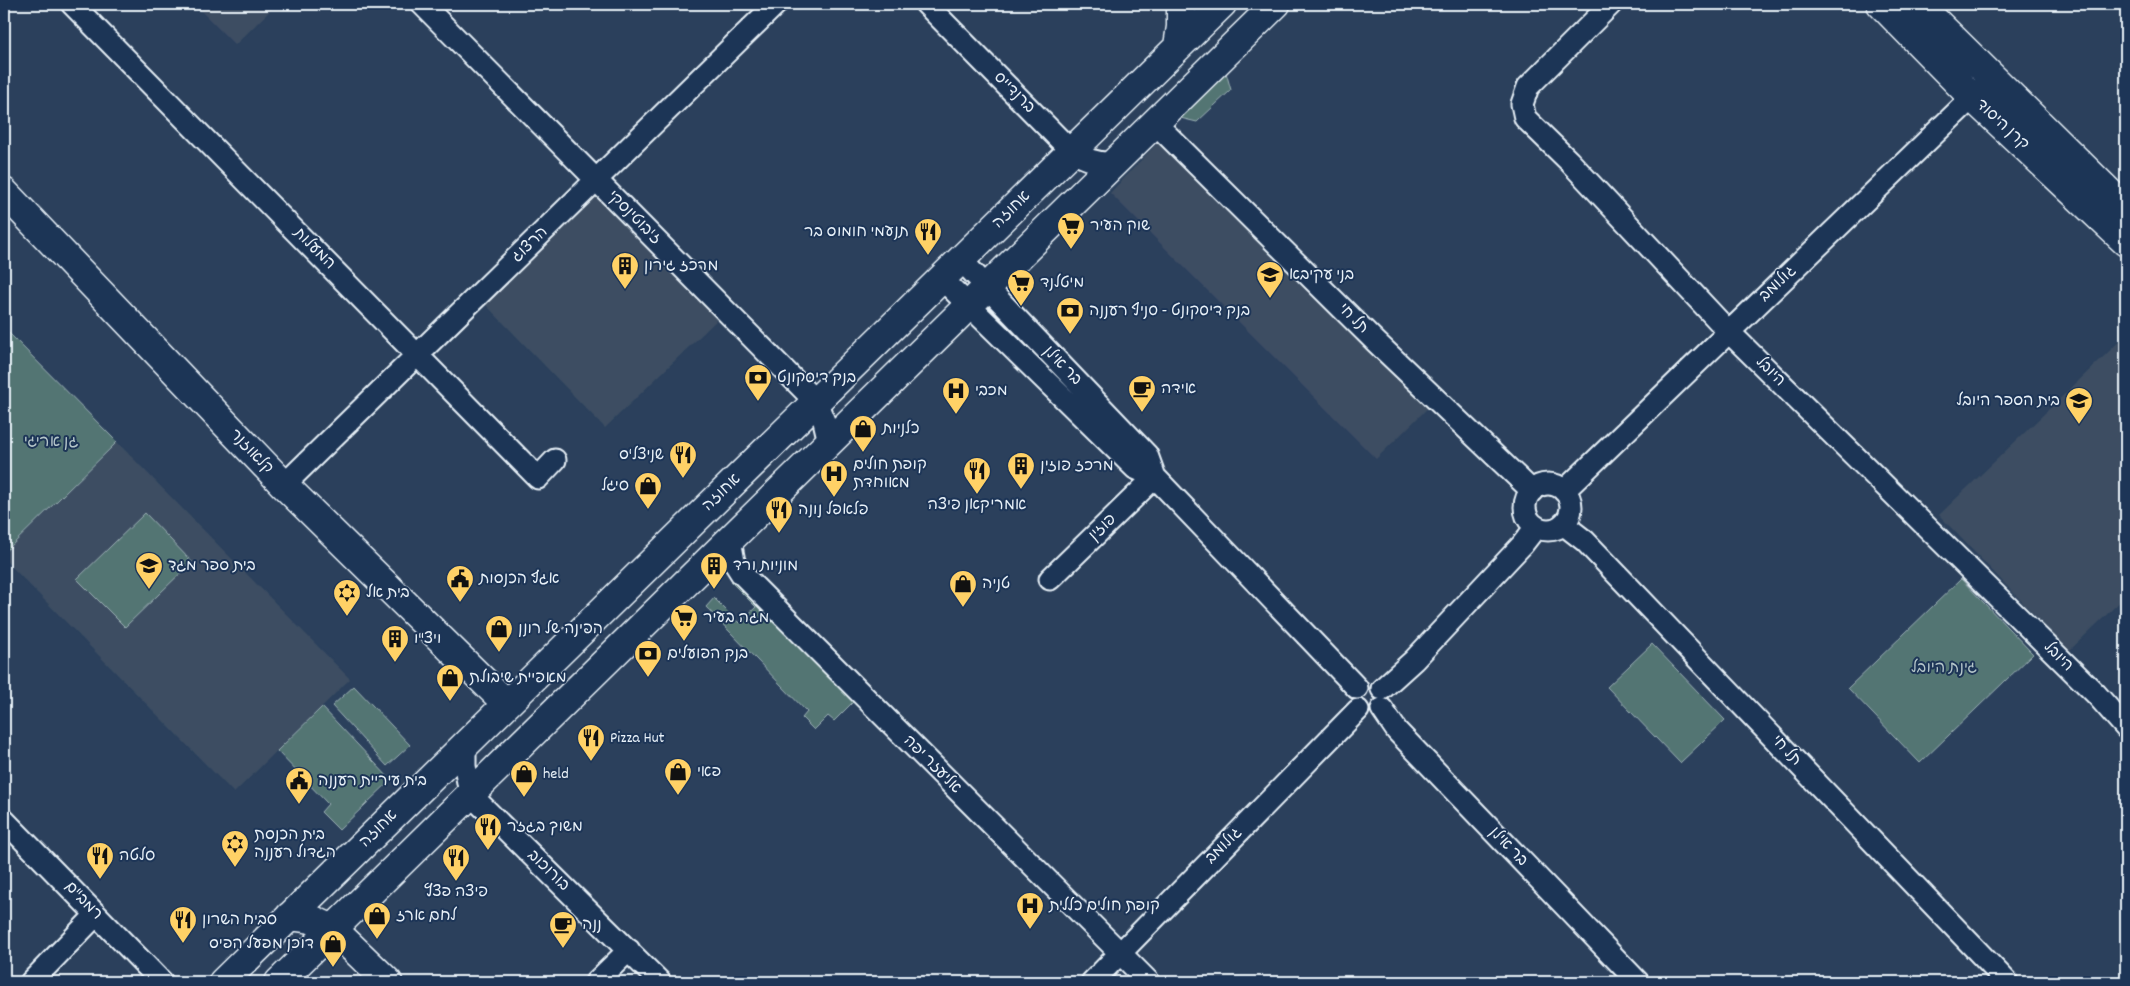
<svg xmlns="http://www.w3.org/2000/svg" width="2130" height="986" viewBox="0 0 2130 986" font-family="Dekko,'Playpen Sans Hebrew',sans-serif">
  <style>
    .built { fill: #3c4d62 }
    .green { fill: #537473; stroke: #9eb2b6 }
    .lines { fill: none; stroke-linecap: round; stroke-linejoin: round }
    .street-casing { stroke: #e8f1f8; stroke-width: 25 }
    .secondary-casing { stroke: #e8f1f8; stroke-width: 31 }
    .street { stroke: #1d3557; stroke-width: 21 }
    .secondary { stroke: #1d3557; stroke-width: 28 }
    .labels { text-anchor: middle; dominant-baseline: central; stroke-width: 4; stroke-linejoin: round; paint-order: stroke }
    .street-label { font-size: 16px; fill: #e8f1f8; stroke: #1d3557 }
    .poi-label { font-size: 16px; fill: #e8f1f8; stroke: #1d3557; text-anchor: start }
    .park-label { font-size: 16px; fill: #b4c5c9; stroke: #1d3557 }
  </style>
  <rect width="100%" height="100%" fill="#2b405c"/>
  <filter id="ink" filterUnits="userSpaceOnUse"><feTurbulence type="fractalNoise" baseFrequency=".02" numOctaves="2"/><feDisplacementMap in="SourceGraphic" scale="10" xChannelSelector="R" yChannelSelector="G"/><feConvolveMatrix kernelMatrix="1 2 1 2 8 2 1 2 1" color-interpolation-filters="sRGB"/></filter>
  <g filter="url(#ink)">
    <path class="built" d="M194,4H277L235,45Z
      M1162,138L1431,405L1376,459L1110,193Z
      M598,190L720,317L605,428L483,302Z
      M2126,335V596L2069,651L1939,515Z
      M117,442L350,679L234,793L4,559V553Z"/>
    <path class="green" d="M1225,69L1231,90L1197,122L1176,117Z
      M4,328L117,442L4,553Z
      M145,513L192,562L125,627L77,579Z
      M741,573L861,694L834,721L828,716L814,730L802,718L807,712L706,607L714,598L739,623L756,607L731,582Z
      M1961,579L2033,654L1920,763L1848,688Z
      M1652,644L1725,720L1680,763L1607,687Z
      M354,686L410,745L387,766L332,706Z
      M322,707L391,780L339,830L321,812L328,804L277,751Z"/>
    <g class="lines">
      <defs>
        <path id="street" d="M72,4L538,478L555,460
          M422,4L816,402L824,421L829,442
          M926,4L1071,151C1085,159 1096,163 1113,164
          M1611,4L1528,87L1522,104L1525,118L1569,161L1729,332L2096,694L2126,728
          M1155,123L1376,342L1532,491
          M961,260L1147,455L1155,477
          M942,279L1135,468L1155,477L1357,688
          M1525 507a23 23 0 1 1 46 0a23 23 0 1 1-46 0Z
          M284,485L776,4
          M1564,491L1982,88
          M1563,524L1585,541L2007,982
          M730,540L734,562L741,573L1149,982
          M1050,579L1155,477
          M1382,689L1414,660L1522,545L1536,527
          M1382,709L1397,731L1638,982
          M465,745V766L470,794L660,982
          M4,820L162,982
          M31,982L96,915
          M596,982L629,950
          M1092,982L1358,710"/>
        <path id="secondary" d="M1881,4L1972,97L2126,242
          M1918,4L2126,209
          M1178,46L1181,27V4
          M4,192L284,485L507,704
          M290,916L311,919L333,929L388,982
          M223,982L1222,4
          M279,982L1276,4"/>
      </defs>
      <use href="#street" class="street-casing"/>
      <use href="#secondary" class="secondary-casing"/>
      <use href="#street" class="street"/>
      <use href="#secondary" class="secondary"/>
    </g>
  </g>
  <defs>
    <symbol id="supermarket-pin" viewBox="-11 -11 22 30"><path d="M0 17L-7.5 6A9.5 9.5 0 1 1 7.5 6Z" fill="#ffd166" stroke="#1d3557"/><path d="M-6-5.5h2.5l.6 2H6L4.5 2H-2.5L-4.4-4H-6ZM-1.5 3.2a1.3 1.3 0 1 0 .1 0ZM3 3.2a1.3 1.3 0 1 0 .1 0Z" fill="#111"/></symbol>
    <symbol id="restaurant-pin" viewBox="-11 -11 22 30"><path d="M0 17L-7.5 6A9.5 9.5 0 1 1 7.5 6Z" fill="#ffd166" stroke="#1d3557"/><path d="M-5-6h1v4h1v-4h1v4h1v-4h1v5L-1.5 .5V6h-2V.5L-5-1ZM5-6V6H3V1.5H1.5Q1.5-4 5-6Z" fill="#111"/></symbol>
    <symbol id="building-pin" viewBox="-11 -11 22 30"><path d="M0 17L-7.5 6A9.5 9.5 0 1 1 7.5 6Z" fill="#ffd166" stroke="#1d3557"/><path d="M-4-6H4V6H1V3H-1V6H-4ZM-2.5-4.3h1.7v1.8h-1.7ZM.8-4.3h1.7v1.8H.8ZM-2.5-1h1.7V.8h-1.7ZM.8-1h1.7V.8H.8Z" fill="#111"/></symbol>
    <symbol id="school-pin" viewBox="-11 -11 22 30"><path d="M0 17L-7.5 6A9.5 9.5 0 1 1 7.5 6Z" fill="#ffd166" stroke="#1d3557"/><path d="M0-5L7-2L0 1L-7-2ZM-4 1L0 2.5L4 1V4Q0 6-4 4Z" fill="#111"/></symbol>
    <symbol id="bank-pin" viewBox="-11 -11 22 30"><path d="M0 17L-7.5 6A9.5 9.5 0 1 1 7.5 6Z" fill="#ffd166" stroke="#1d3557"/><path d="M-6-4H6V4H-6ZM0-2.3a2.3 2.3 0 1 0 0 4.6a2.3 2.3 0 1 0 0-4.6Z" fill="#111"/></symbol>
    <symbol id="cafe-pin" viewBox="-11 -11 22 30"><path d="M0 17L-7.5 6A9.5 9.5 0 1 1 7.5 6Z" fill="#ffd166" stroke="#1d3557"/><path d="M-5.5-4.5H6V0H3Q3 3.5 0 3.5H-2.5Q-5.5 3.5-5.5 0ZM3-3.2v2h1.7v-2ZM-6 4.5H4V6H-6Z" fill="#111"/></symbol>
    <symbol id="hospital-pin" viewBox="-11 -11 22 30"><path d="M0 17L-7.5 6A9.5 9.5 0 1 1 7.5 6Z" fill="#ffd166" stroke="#1d3557"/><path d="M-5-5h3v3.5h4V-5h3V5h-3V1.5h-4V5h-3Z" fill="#111"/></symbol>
    <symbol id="shop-pin" viewBox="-11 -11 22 30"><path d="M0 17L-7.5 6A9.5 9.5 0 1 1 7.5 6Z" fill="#ffd166" stroke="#1d3557"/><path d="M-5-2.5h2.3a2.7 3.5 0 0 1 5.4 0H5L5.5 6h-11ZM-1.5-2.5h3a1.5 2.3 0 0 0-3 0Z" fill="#111"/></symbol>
    <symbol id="civic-pin" viewBox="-11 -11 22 30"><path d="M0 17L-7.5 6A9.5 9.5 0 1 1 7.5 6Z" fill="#ffd166" stroke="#1d3557"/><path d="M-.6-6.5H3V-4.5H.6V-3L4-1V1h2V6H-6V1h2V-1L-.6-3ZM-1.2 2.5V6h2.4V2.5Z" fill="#111"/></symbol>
    <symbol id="synagogue-pin" viewBox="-11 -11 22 30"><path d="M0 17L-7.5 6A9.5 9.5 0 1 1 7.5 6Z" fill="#ffd166" stroke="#1d3557"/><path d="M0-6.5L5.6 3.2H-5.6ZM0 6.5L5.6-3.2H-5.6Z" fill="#111"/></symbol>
  </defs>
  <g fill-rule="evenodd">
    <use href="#supermarket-pin" x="1055" y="210" width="32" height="43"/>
    <use href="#restaurant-pin" x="912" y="216" width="32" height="43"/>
    <use href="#building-pin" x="609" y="250" width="32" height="43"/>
    <use href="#school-pin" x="1254" y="259" width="32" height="43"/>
    <use href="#supermarket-pin" x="1005" y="267" width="32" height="43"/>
    <use href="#bank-pin" x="1054" y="295" width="32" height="43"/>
    <use href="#bank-pin" x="742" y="362" width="32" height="43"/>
    <use href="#cafe-pin" x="1126" y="373" width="32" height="43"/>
    <use href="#hospital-pin" x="940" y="375" width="32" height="43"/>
    <use href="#school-pin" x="2063" y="385" width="32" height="43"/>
    <use href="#shop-pin" x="847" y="413" width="32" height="43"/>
    <use href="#restaurant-pin" x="667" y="439" width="32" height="43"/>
    <use href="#building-pin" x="1005" y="450" width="32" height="43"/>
    <use href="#restaurant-pin" x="961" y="455" width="32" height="43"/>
    <use href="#hospital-pin" x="818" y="458" width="32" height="43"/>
    <use href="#shop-pin" x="632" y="470" width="32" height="43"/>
    <use href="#restaurant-pin" x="763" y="494" width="32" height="43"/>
    <use href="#school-pin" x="133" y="550" width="32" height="43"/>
    <use href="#building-pin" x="698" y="550" width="32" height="43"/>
    <use href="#civic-pin" x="444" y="563" width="32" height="43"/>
    <use href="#shop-pin" x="947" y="568" width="32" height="43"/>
    <use href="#synagogue-pin" x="331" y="577" width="32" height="43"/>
    <use href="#supermarket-pin" x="668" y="602" width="32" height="43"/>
    <use href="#shop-pin" x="483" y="613" width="32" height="43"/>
    <use href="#building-pin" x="379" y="623" width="32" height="43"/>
    <use href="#bank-pin" x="632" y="638" width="32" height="43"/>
    <use href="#shop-pin" x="434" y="662" width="32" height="43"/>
    <use href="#restaurant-pin" x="575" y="722" width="32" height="43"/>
    <use href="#shop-pin" x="662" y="756" width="32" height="43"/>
    <use href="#shop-pin" x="508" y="758" width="32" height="43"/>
    <use href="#civic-pin" x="283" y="765" width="32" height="43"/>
    <use href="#restaurant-pin" x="472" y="811" width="32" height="43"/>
    <use href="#synagogue-pin" x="219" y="828" width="32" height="43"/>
    <use href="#restaurant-pin" x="84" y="840" width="32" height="43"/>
    <use href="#restaurant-pin" x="440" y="842" width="32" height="43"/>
    <use href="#hospital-pin" x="1014" y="890" width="32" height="43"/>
    <use href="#shop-pin" x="361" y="900" width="32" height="43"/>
    <use href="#restaurant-pin" x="167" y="904" width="32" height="43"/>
    <use href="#cafe-pin" x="547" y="909" width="32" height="43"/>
    <use href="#shop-pin" x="317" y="928" width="32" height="43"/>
  </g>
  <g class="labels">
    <g class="street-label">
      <text transform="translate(1014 93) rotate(45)">ברנדייס</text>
      <text transform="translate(2002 125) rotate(43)">קרן היסוד</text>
      <text transform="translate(1012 210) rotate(-45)">אחוזה</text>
      <text transform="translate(634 218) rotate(45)">ז'בוטינסקי</text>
      <text transform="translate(530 245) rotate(-44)">הרצוג</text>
      <text transform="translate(314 249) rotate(45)">המעלות</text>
      <text transform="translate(1778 284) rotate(-44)">גולומב</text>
      <text transform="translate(1353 319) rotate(44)">תל חי</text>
      <text transform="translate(1062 366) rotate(46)">בר אילן</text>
      <text transform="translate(1770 372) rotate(45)">היובל</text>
      <text transform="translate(251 452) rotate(46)">קלאוזנר</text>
      <text transform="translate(722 493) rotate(-44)">אחוזה</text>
      <text transform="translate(1103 528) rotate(-44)">פוזין</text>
      <text transform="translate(2058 657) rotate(45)">היובל</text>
      <text transform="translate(1786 751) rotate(46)">תל חי</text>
      <text transform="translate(932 765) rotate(45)">אליעזר יפה</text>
      <text transform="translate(379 829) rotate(-45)">אחוזה</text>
      <text transform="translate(1224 846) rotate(-45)">גולומב</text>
      <text transform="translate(1508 847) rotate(46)">בר אילן</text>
      <text transform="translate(548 871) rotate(44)">בורוכוב</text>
      <text transform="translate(83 901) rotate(46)">רמב"ם</text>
    </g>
    <g class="poi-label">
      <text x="1090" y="226">שוק העיר</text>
      <text x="909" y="232" text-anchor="end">תנעמי חומוס בר</text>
      <text x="644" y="266">מרכז גירון</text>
      <text x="1289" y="275">בני עקיבא</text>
      <text x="1040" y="283">מיטלנד</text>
      <text x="1089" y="311">בנק דיסקונט - סניף רעננה</text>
      <text x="777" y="378">בנק דיסקונט</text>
      <text x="1161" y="389">אידה</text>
      <text x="975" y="391">מכבי</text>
      <text x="2060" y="401" text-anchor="end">בית הספר היובל</text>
      <text x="882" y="429">כלניות</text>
      <text x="664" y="455" text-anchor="end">שניצל'ס</text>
      <text x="853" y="465">קופת חולים<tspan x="853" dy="18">מאוחדת</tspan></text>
      <text x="1040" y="466">מרכז פוזין</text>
      <text x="629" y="486" text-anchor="end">סיגל</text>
      <text x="977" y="505" text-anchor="middle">אמריקאן פיצה</text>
      <text x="798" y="510">פלאפל נונה</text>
      <text x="168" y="566">בית ספר מגד</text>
      <text x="733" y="566">מוניות ורד</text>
      <text x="479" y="579">אגף הכנסות</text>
      <text x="982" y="584">טניה</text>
      <text x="366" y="593">בית אל</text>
      <text x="703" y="618">מגה בעיר</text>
      <text x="518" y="629">הפינה של רונן</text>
      <text x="414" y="639">ויצ"ו</text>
      <text x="667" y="654">בנק הפועלים</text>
      <text x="469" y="678">מאפיית שיבולת</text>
      <text x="610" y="738">Pizza Hut</text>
      <text x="697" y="772">פאי</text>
      <text x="543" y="774">held</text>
      <text x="318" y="781">בית עיריית רעננה</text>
      <text x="507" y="827">משוך בגזר</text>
      <text x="254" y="835">בית הכנסת<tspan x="254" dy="18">הגדול רעננה</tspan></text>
      <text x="119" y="856">סלטה</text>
      <text x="456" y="892" text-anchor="middle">פיצה פצץ</text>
      <text x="1049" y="906">קופת חולים כללית</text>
      <text x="396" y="916">לחם ארז</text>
      <text x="202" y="920">סביח השרון</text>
      <text x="582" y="925">ננה</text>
      <text x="314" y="944" text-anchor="end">דוכן מפעל הפיס</text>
    </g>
    <g class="park-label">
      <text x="51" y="442">גן אריגי</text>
      <text x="1944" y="668">גינת היובל</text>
    </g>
  </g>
  <rect width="2130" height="986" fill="none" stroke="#1d3557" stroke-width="20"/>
  <rect x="10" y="10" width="2110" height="966" fill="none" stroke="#e8f1f8" stroke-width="2" filter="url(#ink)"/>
</svg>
